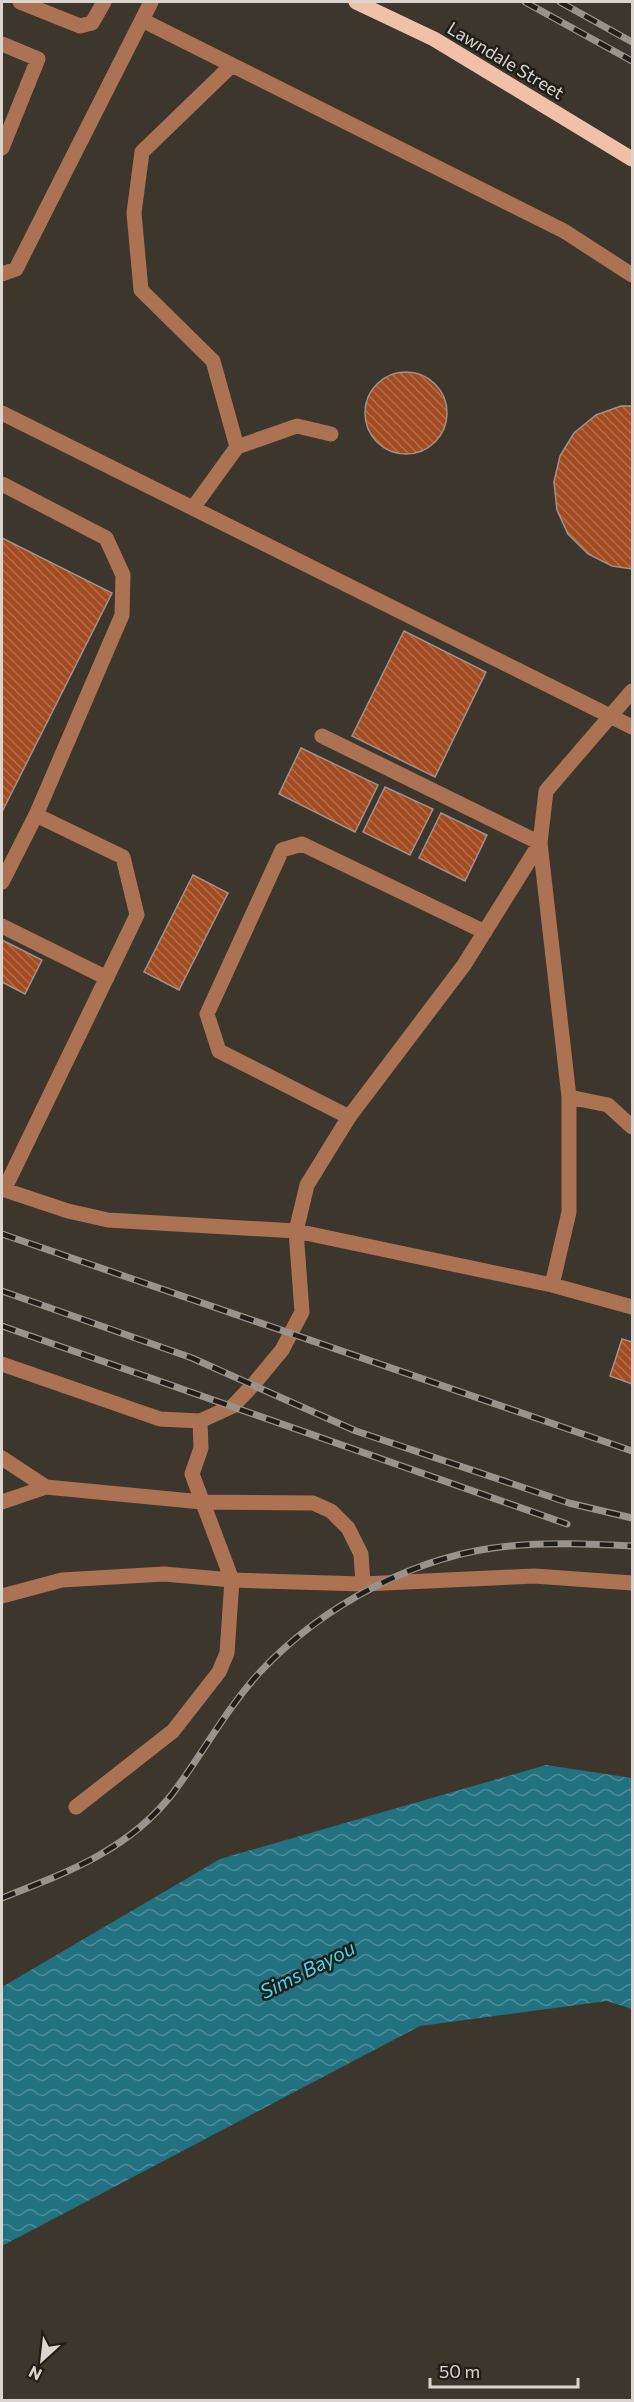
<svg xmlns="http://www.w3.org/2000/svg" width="634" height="2402" viewBox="0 0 634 2402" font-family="Commissioner,sans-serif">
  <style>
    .water { fill: url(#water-waves) }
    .building { fill: url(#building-back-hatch); stroke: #a0928c; stroke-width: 1.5 }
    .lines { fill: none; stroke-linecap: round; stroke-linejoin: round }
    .minor { stroke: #ac7254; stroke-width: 15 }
    .major { stroke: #f0c0a8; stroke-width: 15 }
    .rail-casing { stroke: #98938b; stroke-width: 7 }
    .rail { stroke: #211e1a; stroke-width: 4.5; stroke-dasharray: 14; stroke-linecap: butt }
    .labels { text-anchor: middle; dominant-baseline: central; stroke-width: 5; stroke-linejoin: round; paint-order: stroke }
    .street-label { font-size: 18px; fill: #dad6cf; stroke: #211e1a }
    .water-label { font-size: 20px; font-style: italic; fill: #41d7f3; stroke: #211e1a }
  </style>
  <defs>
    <pattern id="water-waves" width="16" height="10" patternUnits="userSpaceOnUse" patternTransform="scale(1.5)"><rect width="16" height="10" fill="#227180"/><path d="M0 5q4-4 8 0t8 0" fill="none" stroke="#4c8b97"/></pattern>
    <pattern id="building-back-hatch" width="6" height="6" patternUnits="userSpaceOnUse" patternTransform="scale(1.5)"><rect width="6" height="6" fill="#a34b21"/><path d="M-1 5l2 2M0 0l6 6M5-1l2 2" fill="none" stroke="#b36d4b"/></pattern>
  </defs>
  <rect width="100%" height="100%" fill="#3d362d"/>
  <path class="water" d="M546,1765L632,1778V2009L607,2001L420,2026L2,2246V1987L220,1859Z"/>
  <path class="building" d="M365 413a41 41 0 1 1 82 0a41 41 0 1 1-82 0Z
    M621,406H632V569L612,566L588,554L568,534L557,510L554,482L560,456L574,433L596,415Z
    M2,538L112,593L2,812Z
    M404,631L486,672L435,777L352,736Z
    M301,748L378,785L355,832L279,794Z
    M385,787L433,809L410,855L363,832Z
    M441,813L487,835L465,881L419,858Z
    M193,875L228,893L179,990L144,972Z
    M2,940L42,960L25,994L2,982Z
    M622,1339L632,1342V1384L610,1376Z"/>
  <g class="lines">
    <path class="minor" d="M20,2L80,26L92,23L104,2
      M142,20L564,231L632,275
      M2,44L38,59L2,148
      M232,65L142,152L134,213L141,290L213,361L237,447
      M2,274L16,269L151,2
      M2,413L632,727
      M2,484L106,538L123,575L122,615L36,815L2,882
      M193,508L237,447L297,426L331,434
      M322,736L540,843L569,1097V1212L552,1285
      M2,926L107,978
      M569,1097L608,1105L632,1127
      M349,1117L219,1051L207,1014L282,850L302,844L485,932
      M2,1189L68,1211L108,1220L296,1231L552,1285L632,1307
      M4,1190L137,915L123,857L36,815
      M2,1364L160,1419L200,1421L233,1406L253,1385L282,1350L302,1312L296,1231L307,1185L349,1117L464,965L540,843L546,791L632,691
      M2,1458L46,1487
      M2,1502L46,1487L202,1502L313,1503L331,1511L348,1528L361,1554L363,1584
      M2,1596L62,1580L164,1574L232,1580L363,1584L534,1576L632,1583
      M76,1807L173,1731L219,1672L227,1653L232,1580L192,1474L201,1448L200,1421"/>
    <path class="major" d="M356,2L434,39L632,159"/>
    <defs>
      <path id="rail" d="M525,2L632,61
        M560,2L632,42
        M2,1234L632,1451
        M2,1291L192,1358L356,1431L569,1503L632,1518
        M2,1326L567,1524
        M2,1898C66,1873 129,1850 173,1793C203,1753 226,1709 260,1672C323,1605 418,1554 510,1546C551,1542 592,1544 632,1546"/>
    </defs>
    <use href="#rail" class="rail-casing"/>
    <use href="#rail" class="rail"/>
  </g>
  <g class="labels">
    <g class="street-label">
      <text transform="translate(506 60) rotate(31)">Lawndale Street</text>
    </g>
    <g class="water-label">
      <text transform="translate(307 1969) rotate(-27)">Sims Bayou</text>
    </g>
  </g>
  <rect width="634" height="2402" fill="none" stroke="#dad6cf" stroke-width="6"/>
  <g transform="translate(42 2360) rotate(207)" stroke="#211e1a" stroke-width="4.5" paint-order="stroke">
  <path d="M0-4.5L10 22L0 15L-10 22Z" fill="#dad6cf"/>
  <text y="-9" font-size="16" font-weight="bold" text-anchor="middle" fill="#dad6cf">N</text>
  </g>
  <path d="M430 2378v9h148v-9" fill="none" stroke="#dad6cf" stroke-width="3"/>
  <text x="439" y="2378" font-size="18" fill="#dad6cf" stroke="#211e1a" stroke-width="4.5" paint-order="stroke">50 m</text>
</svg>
